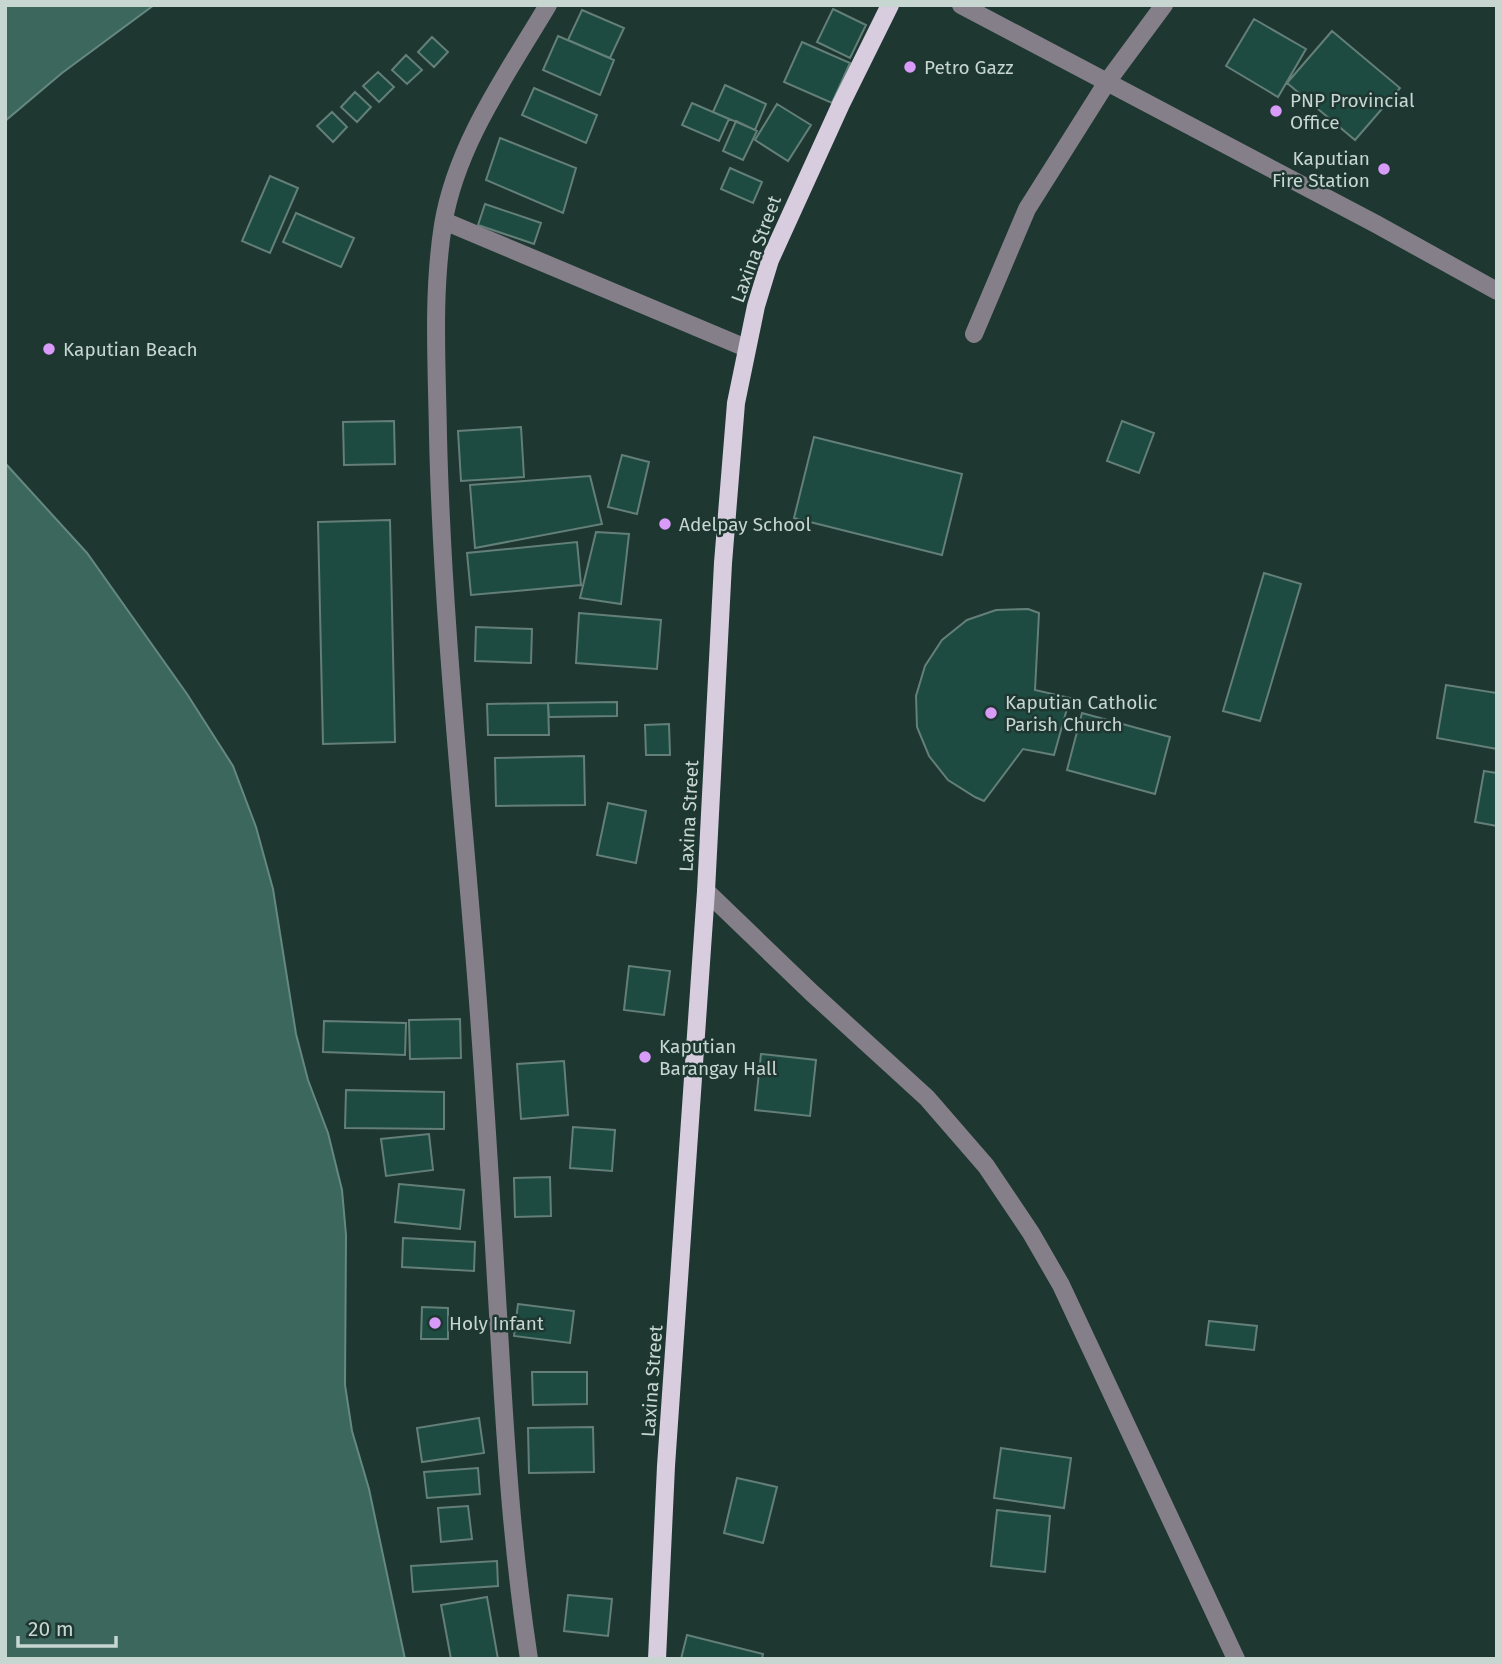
<svg xmlns="http://www.w3.org/2000/svg" width="1502" height="1664" viewBox="0 0 1502 1664" font-family="'Fira Sans',sans-serif">
  <style>
    .water { fill: #3b675d; stroke: #658880; stroke-width: 2 }
    .building { fill: #1e4b41; stroke: #637f78; stroke-width: 2 }
    .lines { fill: none; stroke-linecap: round; stroke-linejoin: round }
    .minor { stroke: #847f88; stroke-width: 18 }
    .major { stroke: #d8ccdf; stroke-width: 18 }
    .poi-dot { fill: #d89bf8; stroke: #1e3731; stroke-width: 2.5 }
    .labels { text-anchor: middle; dominant-baseline: central; stroke-width: 5; stroke-linejoin: round; paint-order: stroke }
    .poi-label { font-size: 19px; fill: #c8d6d2; stroke: #1e3731; text-anchor: start }
    .street-label { font-size: 19px; fill: #c8d6d2; stroke: #1e3731 }
  </style>
  <rect width="100%" height="100%" fill="#1e3731"/>
  <path class="water" d="M5,5H154L62,73L5,121Z
    M5,463L87,553L187,694L233,766L256,827L273,889L296,1034L308,1080L328,1133L342,1190L346,1235L345,1385L352,1431L369,1489L405,1659H5Z"/>
  <path class="building" d="M833,9L866,25L850,58L817,42Z
    M582,10L624,28L610,58L568,40Z
    M1254,19L1306,49L1278,97L1226,66Z
    M1332,31L1400,88L1355,140L1287,83Z
    M558,36L614,60L600,95L543,70Z
    M432,37L448,52L434,67L418,52Z
    M802,42L850,63L832,103L784,82Z
    M406,55L422,70L407,84L392,70Z
    M378,72L394,87L379,102L363,86Z
    M725,85L766,104L755,130L713,112Z
    M534,88L597,115L586,143L522,115Z
    M355,92L371,107L357,122L341,107Z
    M692,103L729,119L719,141L682,125Z
    M777,104L811,125L788,161L755,140Z
    M332,112L347,127L333,142L317,126Z
    M736,121L757,131L743,160L723,151Z
    M500,138L576,168L563,213L486,180Z
    M730,168L762,182L753,203L721,189Z
    M270,176L298,188L270,253L242,241Z
    M485,204L541,223L534,244L478,225Z
    M296,213L354,238L341,267L283,242Z
    M394,421L395,464L344,465L343,422Z
    M1122,421L1154,433L1139,473L1107,461Z
    M521,427L524,477L461,481L458,431Z
    M814,437L962,474L942,555L794,518Z
    M622,455L649,462L637,514L608,507Z
    M590,476L602,524L475,548L470,485Z
    M390,520L395,742L323,744L318,522Z
    M596,532L629,534L621,604L580,598Z
    M577,542L581,585L471,595L467,553Z
    M1264,573L1301,584L1260,721L1223,711Z
    M1028,609L1039,613L1035,690L1070,698L1054,755L1023,749L984,801L975,797L948,780L929,756L917,727L916,696L925,666L942,640L967,620L996,610Z
    M579,613L661,620L657,669L576,663Z
    M476,627L532,629L531,663L475,661Z
    M1446,685L1497,693V749L1437,738Z
    M617,702V716L549,717L548,703Z
    M548,703L549,735H488L487,704Z
    M1082,713L1170,737L1155,794L1067,770Z
    M669,724L670,755H646L645,725Z
    M584,756L585,805L496,806L495,758Z
    M1484,771L1497,773V826L1475,822Z
    M608,803L646,811L636,863L597,855Z
    M629,966L670,971L664,1015L624,1010Z
    M460,1019L461,1058L410,1059L409,1020Z
    M324,1021L406,1023L405,1055L323,1052Z
    M761,1054L816,1060L810,1116L755,1110Z
    M564,1061L568,1115L521,1119L517,1064Z
    M346,1090L444,1092V1129L345,1128Z
    M573,1127L615,1130L612,1171L570,1168Z
    M429,1134L433,1170L386,1176L381,1139Z
    M550,1177L551,1216L515,1217L514,1178Z
    M399,1184L464,1190L460,1229L395,1222Z
    M403,1238L475,1242L474,1271L402,1267Z
    M518,1304L574,1311L570,1343L514,1336Z
    M422,1307L448,1308V1339H421Z
    M1209,1321L1257,1326L1254,1350L1206,1345Z
    M532,1372H587V1404L533,1405Z
    M479,1418L484,1453L422,1462L417,1428Z
    M593,1427L594,1472L529,1473L528,1428Z
    M1001,1448L1071,1458L1064,1508L994,1498Z
    M478,1468L480,1494L427,1498L424,1472Z
    M737,1478L777,1487L763,1543L724,1533Z
    M468,1506L472,1539L441,1542L438,1508Z
    M997,1510L1050,1516L1045,1572L991,1566Z
    M497,1561L498,1586L413,1592L411,1566Z
    M568,1595L612,1599L608,1636L564,1631Z
    M487,1597L498,1659H451L441,1605Z
    M687,1635L763,1654L762,1659H681Z"/>
  <g class="lines">
    <path class="minor" d="M961,5L1376,224L1497,291
      M444,221L746,348
      M974,334L1027,209L1107,82L1164,5
      M706,891L812,993L927,1098L986,1166L1031,1233L1061,1285L1236,1659
      M529,1659C513,1555 506,1452 500,1347C492,1215 485,1083 474,951C460,780 442,608 438,436C437,366 432,295 443,225C456,145 507,74 548,5"/>
    <path class="major" d="M657,1659L666,1466L706,891L723,563L736,403L756,306L770,260L841,104L890,5"/>
  </g>
  <g class="poi-dot">
    <circle cx="910" cy="67" r="7"/>
    <circle cx="1276" cy="111" r="7"/>
    <circle cx="1384" cy="169" r="7"/>
    <circle cx="49" cy="349" r="7"/>
    <circle cx="665" cy="524" r="7"/>
    <circle cx="991" cy="713" r="7"/>
    <circle cx="645" cy="1057" r="7"/>
    <circle cx="435" cy="1323" r="7"/>
  </g>
  <g class="labels">
    <g class="poi-label">
      <text x="924" y="67">Petro Gazz</text>
      <text x="1290" y="100">PNP Provincial<tspan x="1290" dy="22">Office</tspan></text>
      <text x="1370" y="158" text-anchor="end">Kaputian<tspan x="1370" dy="22">Fire Station</tspan></text>
      <text x="63" y="349">Kaputian Beach</text>
      <text x="679" y="524">Adelpay School</text>
      <text x="1005" y="702">Kaputian Catholic<tspan x="1005" dy="22">Parish Church</tspan></text>
      <text x="659" y="1046">Kaputian<tspan x="659" dy="22">Barangay Hall</tspan></text>
      <text x="449" y="1323">Holy Infant</text>
    </g>
    <g class="street-label">
      <text transform="translate(756 249) rotate(-70)">Laxina Street</text>
      <text transform="translate(689 816) rotate(-87)">Laxina Street</text>
      <text transform="translate(652 1381) rotate(-86)">Laxina Street</text>
    </g>
  </g>
  <rect width="1502" height="1664" fill="none" stroke="#c8d6d2" stroke-width="14"/>
  <path d="M18 1636v10h98v-10" fill="none" stroke="#c8d6d2" stroke-width="3.5"/>
  <text x="28" y="1636" font-size="21" fill="#c8d6d2" stroke="#1e3731" stroke-width="5" paint-order="stroke">20 m</text>
</svg>
